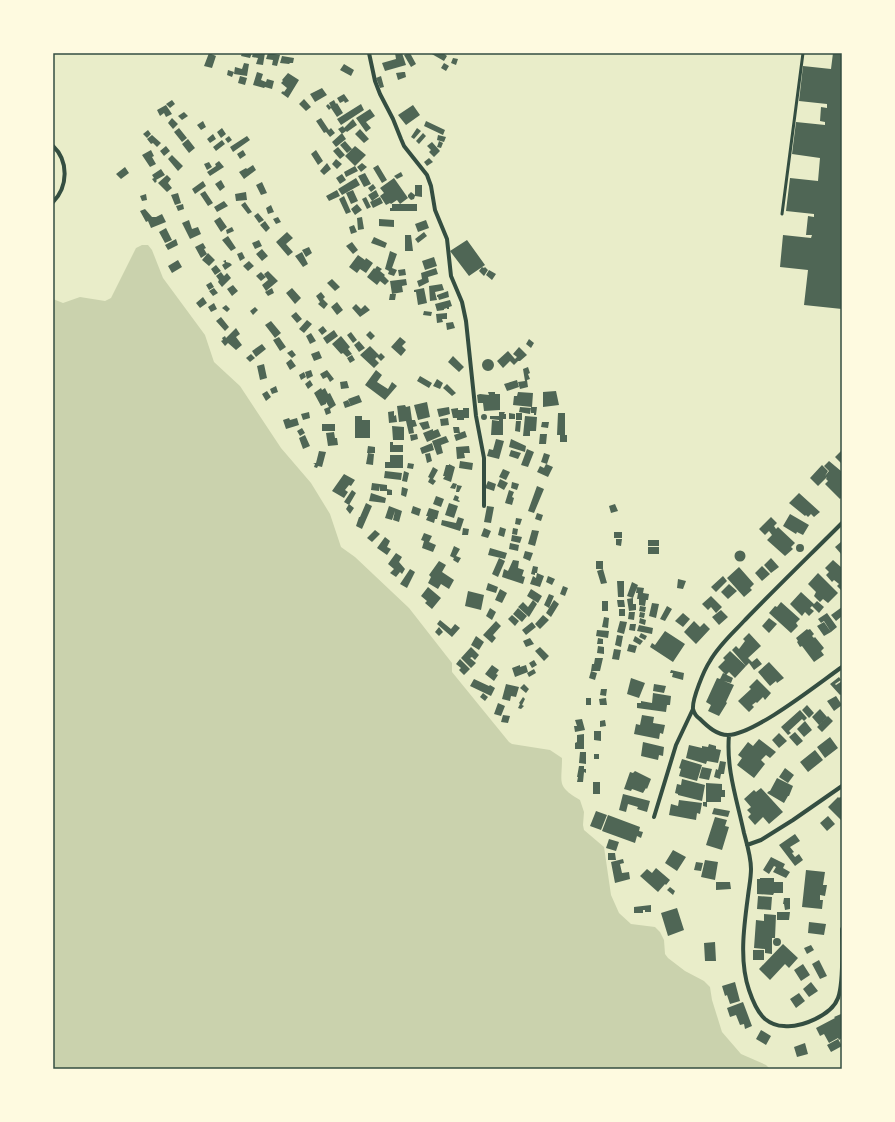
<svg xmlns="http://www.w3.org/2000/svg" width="895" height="1122" viewBox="0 0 895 1122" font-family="'Titillium Web',sans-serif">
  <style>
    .green { fill: #cad2ad }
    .building { fill: #4f6655 }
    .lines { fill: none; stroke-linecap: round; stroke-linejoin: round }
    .service { stroke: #344e41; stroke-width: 3 }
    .minor { stroke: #344e41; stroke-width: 4 }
    .neatline { fill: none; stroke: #344e41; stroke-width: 1.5 }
  </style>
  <rect width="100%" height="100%" fill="#e9edc9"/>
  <path class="green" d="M142,245H148L152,250L163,278L205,335L214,362L240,386L281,448L311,483L330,514L341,547L355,557L409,608L452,663V672L509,742L512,744L550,750L562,758C562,784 556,786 580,800L584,812L583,825L584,830L604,847L611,895L619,913L631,924L655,927L660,932L664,940L665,954L668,958L685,971L704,981L710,987L712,1000L722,1032L741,1054L766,1065L770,1069H53V299L63,303L80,297L105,301L111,298L136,248Z"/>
  <path class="building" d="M209,53L216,56L212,68L204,66Z
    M242,53H252L250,58L241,56Z
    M253,53H265L263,65L256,64L258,58L252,57Z
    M268,53L280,55L277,66L272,65L273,60L266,59Z
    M395,53H402L406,65L385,71L382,63L396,59Z
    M408,53H410L416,64L411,67L404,55Z
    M430,53H443L447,56L444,61Z
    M833,53H842V309L804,305L808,270L780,267L783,235L811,238L812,235H806L808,216L814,217V214L786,211L790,178L818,181L820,158L792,154L796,122L825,125V122L820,121L821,107L827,108V104L799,101L803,66L831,69Z
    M282,56L294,58L293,63H290L289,64L280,63Z
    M453,58L458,59L456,65L451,63Z
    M244,63L249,64L247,76L234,74L235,67L242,69Z
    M444,63L449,66L446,71L441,68Z
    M344,64L354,70L351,76L340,70Z
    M228,70L234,72L232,77L227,75Z
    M257,72L263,74L261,80L266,82L267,79L274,81L272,89L265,87L264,88L253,85Z
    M403,72H405L406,77L398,80L396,73Z
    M288,73L299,80L288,98L281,93L283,91L284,92L287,88L281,83L283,81L282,80Z
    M240,76L247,78L245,85L238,83Z
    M381,76L384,87L380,88L376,78Z
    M322,88L327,95L315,102L310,94Z
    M344,94L349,101L345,103L344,101L340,103L337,98Z
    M304,99L311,107L306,111L299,104Z
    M172,100L175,104L170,108L166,104Z
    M334,100L336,104L337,103L343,113L337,117L331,108L329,110L326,106L328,104L331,107L329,103Z
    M361,104L364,110L341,125L337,119Z
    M166,105L172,114L166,117L164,113L160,116L157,110Z
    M413,105L420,115L406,125L398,115Z
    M370,109L375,116L366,122L371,128L366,132L356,118Z
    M184,112L188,116L182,120L178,116Z
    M172,118L178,124L173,129L168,123Z
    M321,118L329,130L331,128L335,133L330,137L326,132L324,133L316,121Z
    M353,119L357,125L347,132L346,131L342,134L338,129L343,126L344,128Z
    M203,121L206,127L201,130L197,125Z
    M426,121L445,130L443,135L424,126Z
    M179,128L187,138L182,142L174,132Z
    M222,128L226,134L221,138L217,132Z
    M417,128L421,131L414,139L411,137Z
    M360,129L369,139L364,143L355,134Z
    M148,130L151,134L147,138L143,134Z
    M342,133L346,139L336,147L332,142Z
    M423,133L426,136L419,144L416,141Z
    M213,134L216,139L210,143L207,139Z
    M152,135L161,143L157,147L153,143L151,144L147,139Z
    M438,135L446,137L444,142L437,140Z
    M229,136L232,140L228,143L225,139Z
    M247,136L250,140L233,152L230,147Z
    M188,139L195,148L189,153L182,144Z
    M222,140L225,144L216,151L213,147Z
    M345,141L352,149L347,153L340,145Z
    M439,141L443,143L441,148L437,147Z
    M432,142L440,151L434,157L429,152L431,150L427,146Z
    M166,146L170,151L164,156L160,151Z
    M355,146L366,155L355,166L345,156Z
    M338,147L345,155L340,159L333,151Z
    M151,150L154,156L152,157L156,164L150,167L142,155Z
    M243,150L246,155L240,159L237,154Z
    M316,150L323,161L318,165L311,154Z
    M172,155L183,166L178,171L168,159Z
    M429,158L433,162L427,166L424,162Z
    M336,159L342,164L337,169L332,164Z
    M219,161L224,167L210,176L207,172L216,166L215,164Z
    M209,162L212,167L207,170L204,164Z
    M327,163L331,169L324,175L320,171Z
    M362,163L367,167L361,172L357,167Z
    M253,165L256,170L244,179L239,172L246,168L247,169Z
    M378,165L387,180L382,183L373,168Z
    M355,166L358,171L346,177L344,172Z
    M125,167L129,173L121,179L116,174Z
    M161,169L165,175L156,180L157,181L155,183L152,179L154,178L152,175Z
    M401,172L403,176L397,179L394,176Z
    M365,173L371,184L364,187L358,176Z
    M342,174L346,180L340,184L336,178Z
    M167,175L171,179L168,183L172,188L167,192L158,183Z
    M356,178L360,185L342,195L338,189Z
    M394,178L408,198L400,204L397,200L391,204L390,203L386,205L380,196L384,193L380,188Z
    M221,180L225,187L220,191L215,184Z
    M203,181L206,186L195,194L192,189Z
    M262,182L267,193L261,195L256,185Z
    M373,184L376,188L371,192L368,188Z
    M415,185H422V197L415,196L414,199L411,200L408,197V195L411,192L415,195Z
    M337,190L340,196L329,201L326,196Z
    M353,190L358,201L351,204L346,193Z
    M376,190L379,196L372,201L368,195Z
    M205,191L213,203L208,206L200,194Z
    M246,192L247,200L236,201L235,194Z
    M178,193L181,203L175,205L171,195Z
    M146,194L147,200L142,201L140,196Z
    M344,196L351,212L346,214L339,199Z
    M366,197L371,207L367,209L362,199Z
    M380,197L383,203L373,208L370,202Z
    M224,201L228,206L217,212L214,207Z
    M245,202L252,212L248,214L241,205Z
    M183,204L184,209L178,211L176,206Z
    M357,204L362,210L355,215L351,209Z
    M392,204H417V211H390V208H392Z
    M271,205L274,212L268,214L266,208Z
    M145,209L152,217H156L162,214L166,222L151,228L148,221L146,222L140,211Z
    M258,213L264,220L259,223L254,216Z
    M220,217L227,227L221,232L214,221Z
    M278,217L281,222L276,224L273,219Z
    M362,217L364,229L358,230L357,218Z
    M379,219L394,220V227L379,226Z
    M189,220L192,229L198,227L201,234L190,239L182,223Z
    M426,220L429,228L418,232L415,224Z
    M265,221L270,228L266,232L260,225Z
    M354,225L357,232L351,234L349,227Z
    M232,227L234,231L227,234L226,230Z
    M166,228L172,240L165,243L159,232Z
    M287,232L293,238L286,244L293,252L288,256L276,242Z
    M424,232L427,236L418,243L415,239Z
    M405,235H411L413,251H405Z
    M228,236L236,248L231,251L222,240Z
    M374,237L387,243L385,248L371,243Z
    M176,239L178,245L168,250L165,245Z
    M259,240L262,246L255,249L252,243Z
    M467,240L485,265L469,276L450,251Z
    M352,242L358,250L353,254L346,246Z
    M203,243L206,248L204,249L207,254L201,258L195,247Z
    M309,247L312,253L306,257L302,250Z
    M262,249L268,256L262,261L256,254Z
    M390,251L397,254L392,268L397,270L394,276L388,274L389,271L385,269Z
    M242,252L245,258L240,261L237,254Z
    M302,252L308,264L303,267L295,256Z
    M208,253L215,260L209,266L202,260Z
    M358,255L365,260L366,258L373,263L366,273L360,269L357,273L349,267Z
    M434,257L437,266L425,270L422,261Z
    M178,260L182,267L172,273L168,266Z
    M226,260V262L230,263L232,265L225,270L222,265L225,263L223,261Z
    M249,261L254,266L248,271L243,266Z
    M216,265L221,271L215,275L211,269Z
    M377,266L382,269L380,271L385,275L384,276L389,281L385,285L380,281L377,285L367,277L374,268L375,269Z
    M482,267L484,268L485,267L488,270L484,276L479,271Z
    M436,268L438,274L428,277L429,282L419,287L417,281L422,279L421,273Z
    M405,269L406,275L399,276L398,270Z
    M489,270L496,274L492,280L486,275Z
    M268,271L278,281L266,291L262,285L268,280L264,274Z
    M221,272L224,276L227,273L231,278L222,287L218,282L219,280L216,276Z
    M261,272L266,277L261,281L256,276Z
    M332,279L340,287L335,291L327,283Z
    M406,279L407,285L402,286L403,292L392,294L390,281Z
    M211,282L214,287L209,290L206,285Z
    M442,284L444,290L435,292L437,300L430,301L429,286Z
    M233,285L238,291L232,296L227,289Z
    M214,288L218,293L213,296L209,291Z
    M272,288L274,293L268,296L265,292Z
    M292,288L301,298L295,304L286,293Z
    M424,288L427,303L418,305L416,292H414V290Z
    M448,291L449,297L439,300L438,297H437V295Z
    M321,292L325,297L323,299L328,304L324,309L318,304L320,302L316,296Z
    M390,294H396L395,300H389Z
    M203,297L207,303L200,308L196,303Z
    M450,300L452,306L449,307V309H447V308L444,309V310L437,311L435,304Z
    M337,302L343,310L337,315L331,307Z
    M214,303L217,309L211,312L208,307Z
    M356,304L361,309L365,305L370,310L360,317L352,308Z
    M226,305L230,309L227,312L222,308Z
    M255,307L258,310L253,315L250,311Z
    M424,311L432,312L431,316L423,315Z
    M296,312L302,319L297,323L291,316Z
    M447,313V319H442L443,322L437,323L436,314Z
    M221,317L229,327L225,331L216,321Z
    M307,320L312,324L304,333L299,329Z
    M271,321L281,333L275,338L265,325Z
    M453,322L455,328L447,330L446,323Z
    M323,326L327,331L322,335L318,330Z
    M236,328L240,334L236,337L242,345L236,350L228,343L225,346L221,341L223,340L222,338L225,336L226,338Z
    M334,330L338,336L327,344L323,338Z
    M370,331L375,336L371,340L366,335Z
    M351,332L357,340L353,343L347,335Z
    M311,333L316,341L310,344L306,336Z
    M341,336L350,347L348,349L352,354L347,357L343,353L341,354L332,344Z
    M279,337L286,347L280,351L273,340Z
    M400,337L406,342L402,346L406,350L401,356L391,347Z
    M529,339L534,343L531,348L526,344Z
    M359,341L365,348L359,352L354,345Z
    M262,344L266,349L256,357L252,351Z
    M370,346L379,355L381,353L385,357L381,361L377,357L375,359L379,363L374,368L360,355Z
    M519,347L527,355L520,361H518L514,365L510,361L503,368L497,361L508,351L515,359L517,357L513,354Z
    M292,350L296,355L292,358L287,353Z
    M319,351L322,358L314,361L311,354Z
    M251,354L255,358L250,362L246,358Z
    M352,355L355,360L350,363L347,358Z
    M453,356L464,367L459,372L448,362Z
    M291,359L296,366L290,370L286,363Z
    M482 365a6 6 0 1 1 12 0a6 6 0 1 1-12 0Z
    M264,364L267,378L260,380L257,366Z
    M528,367L530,373L528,374L530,379L527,380L528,387L520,389L518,382L525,381L523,369Z
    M311,370L313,376L307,379L305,372Z
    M327,370L334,379L330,382L327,377L323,379L320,374Z
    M376,370L382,375L377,382L388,389L392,382L397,386L385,400L365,385Z
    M304,372L306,377L301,380L299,375Z
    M420,376L432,383L429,388L417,381Z
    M437,379L443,383L440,389L433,386Z
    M310,380L313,385L308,389L305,384Z
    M517,380L519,387L507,391L504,384Z
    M347,381L349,388L341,389L340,382Z
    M447,384L456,393L452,396L443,388Z
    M276,386L278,392L272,394L270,389Z
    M321,388L322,390L325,388L328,394L330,393L336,405L330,409L331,413L326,415L324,409L329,407L326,402V404L321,406L314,393Z
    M267,391L271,397L266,401L262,394Z
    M556,391L559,405L543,407V392Z
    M488,392H495V394H500V410L484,411L483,403H478L477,395L480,394L489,395Z
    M518,392L533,393L532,407L513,405L514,396H517Z
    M359,395L362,402L351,406L348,399Z
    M348,400L351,406L345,408L343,402Z
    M427,402L430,417L418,420L414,405Z
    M405,405L406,407L410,406L412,420H415L417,426L413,427L414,433L409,434L406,421L399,422L397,406Z
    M449,407L450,414L439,417L437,409Z
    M520,407L531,408L530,414L519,412Z
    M531,407H537L536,415H534V413H531Z
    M458,408V410H463V408H469V418H464V420H457V418H453L451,409Z
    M394,411V416L396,415L397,422L389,423L388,412Z
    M309,412L310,418L303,420L301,414Z
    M499,412H505L504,414H506V419H503V435H491L492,420L499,421V420L490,419V416H499Z
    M509,413L515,414V419H509Z
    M516,413H522V420H516Z
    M558,413H565V435H567V442H560V435H557Z
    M481 417a3 3 0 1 1 6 0a3 3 0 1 1-6 0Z
    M355,416H362V420H370V438H355Z
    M525,416L537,417L536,431H530V436H523Z
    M289,418L290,420L297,418L299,425L286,429L283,420Z
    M448,418L449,425L441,426L440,419Z
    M428,421L430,428L423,430L419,423Z
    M516,421H521L520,432L515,431Z
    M542,422H549L548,428L541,427Z
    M322,424H335V431H322Z
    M392,426L404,427V440H393Z
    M453,427H459L460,433H454Z
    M302,428L305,433L300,436L297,431Z
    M433,429V431L438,429L441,436L427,442L423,433Z
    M465,431L467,437L456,441L454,435Z
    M334,432L335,438H337L338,445L328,446L326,433Z
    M417,434L418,439L411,441L410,435Z
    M540,434H547L546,444H539Z
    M305,435L310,446L303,449L299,438Z
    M446,436L449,442L441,445L443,453L437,455L432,441Z
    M496,439L504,441L499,459L487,456L489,449L493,450Z
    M511,439L526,446L525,452L509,447Z
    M390,442H393V445H403V452H390Z
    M432,443L434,450L422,454L420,448Z
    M368,446L375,447V453H367Z
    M469,446L470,453H464L465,458L457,459L456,447Z
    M527,449L534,452L528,467L521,465Z
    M511,450L521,453L518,459L509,456Z
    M842,450V464L835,457Z
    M319,451L326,452L322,467L318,466L317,468L314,467L315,464L313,463H316Z
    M368,453L374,454L373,465L366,464Z
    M430,453L432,461L427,463L425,454Z
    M544,453L550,455L547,464L541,462Z
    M390,455H403V468H385V462H390Z
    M460,461L473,463L472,470L459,468Z
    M829,461L841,471L842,473V497L840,499L825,484L828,481L826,479L827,477L818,486L810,478L822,465L828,471L825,476L829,471L824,466Z
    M408,463L414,464L413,469L407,468Z
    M449,464L455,467L451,482L443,479L445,476H443L446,465H449Z
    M546,464L553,467L548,477L537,472L540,466L544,468Z
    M433,467L438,470L433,479L436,481L433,485L428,482L430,478L428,477Z
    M503,469L510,472L506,480L499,477Z
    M385,471L402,473L401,480L384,478Z
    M404,471L409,473L407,482L402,481Z
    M344,474L355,480L351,486L349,485L345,490L348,492L344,498L332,491Z
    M500,479L508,483L504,490L497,486Z
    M488,481L496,484L494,491L485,488Z
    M512,482L519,484L517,490L511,488Z
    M372,483L387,485V489L392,490V495H387V491H380V486L379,491L371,490Z
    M453,483L457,484L455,489L450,488Z
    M457,485L462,486L459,492H456Z
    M537,486L544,489L534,513L528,511Z
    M402,487L408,489L406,497L401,495Z
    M352,490L356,493L349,505L344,502Z
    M509,490L514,492L512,497L514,498L512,505L505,503Z
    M371,493L386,498L385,503L369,501Z
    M799,493L820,512L814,517L811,514L808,517L806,515L805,516L789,503Z
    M455,495L459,497L458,500L460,501L459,502L453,500Z
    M436,496L444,499L441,507L433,504Z
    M366,503L372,506L362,529L356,526L359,517H360Z
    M449,503L458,506L454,518L445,515Z
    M349,504L354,508L350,514L346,509Z
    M615,504L618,511L611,513L609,506Z
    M389,506L402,511L399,522L393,520L395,511L392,520L385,518Z
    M413,506L421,509L419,516L411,513Z
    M487,506L494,507L491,523L484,522Z
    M429,508L439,511L437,519H435L434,523L426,520L428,516H426Z
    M537,513L543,515L541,521L535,519Z
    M790,514L809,525L803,535L797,532L796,534L783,526Z
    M458,517L464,519L460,531L441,525L442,520L456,523Z
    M771,517L777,523L774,526L776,529L778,527L795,543L791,547L793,549L785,556L767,540L772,535L769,531L765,535L759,529Z
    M516,518L522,519L520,525L515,524Z
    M500,527L506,529L504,537L498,535Z
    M463,528L469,529L468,535H462Z
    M484,528L491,531L488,538L481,536Z
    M513,528L518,529L517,535L512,534Z
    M375,530L380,534L372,542L367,538Z
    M532,530L539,531L535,546L528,544Z
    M614,532H622V538H614Z
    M424,533L432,536L429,542L436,545L433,552L422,548L424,541L421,540Z
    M512,535L522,537L520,543L511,541Z
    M385,537L390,541L387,547L391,549L387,555L377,548Z
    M616,539H622L621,546L616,545Z
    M648,540H659V546H648Z
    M842,541V555L835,547Z
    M510,543L519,545L518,551L509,549Z
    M796 548a4 4 0 1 1 8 0a4 4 0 1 1-8 0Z
    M454,546L460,549L456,556L461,558L458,563L453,560L454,558L450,556Z
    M648,547H659V554H648Z
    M490,548L507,553L505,559L488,555Z
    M734.5 556a5.5 5.5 0 1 1 11 0a5.5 5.5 0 1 1-11 0Z
    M525,551L533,553L530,561L523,558Z
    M396,553L402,557L399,562L405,569L402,574L400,572L396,577L390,573L394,569L388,564Z
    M499,558L505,561L498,577L492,574Z
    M771,558L779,567L771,573L764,565Z
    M513,560L519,561L518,568L524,570L522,576L525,577L523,584L502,577L504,569L508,571Z
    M833,560L842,568V591L837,586L839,584L834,580L832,582L826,575L829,572L825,568Z
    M439,561L446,565L442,572L454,580L449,589L441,584L438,589L428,583L431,577L429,575Z
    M596,561H603V569H596Z
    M533,566L538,567L537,573H535V575L531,574Z
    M762,566L770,574L762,581L755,573Z
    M739,567L754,584L750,588L752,590L744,597L727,578Z
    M410,569L415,572L407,588L400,584Z
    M603,569L607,583L601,584L597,571Z
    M537,573L544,576L540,587L530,584L533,576L536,578Z
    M818,573L838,593L828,603L823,599L820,602L814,596L816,592L808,584Z
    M548,576L555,579L552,585L546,582Z
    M723,576L727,581L716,592L711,587Z
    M678,579L686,581L683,589L677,588Z
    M617,581H624V597H618Z
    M632,582L638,585L633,598L627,596Z
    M488,583L498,587L496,593L486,590Z
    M729,584L737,591L728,599L721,592Z
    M563,586L568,588L565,596L560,594Z
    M428,587L441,598L432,609L425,603L427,601L421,596Z
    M637,587L644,588L643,593L649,594L648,600H646L645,606L639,605V599H637L638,593H636Z
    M500,589L507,593L502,603L495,600Z
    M531,589L542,596L538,603L527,596Z
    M468,591L484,595L481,610L465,606Z
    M801,592L814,604L817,601L824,607L819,613L812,606L810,608L814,611L809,616L805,612L802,616L790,604Z
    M549,594L554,596L549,608L544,605Z
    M711,596L722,607L716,613L711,607L708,610L702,604Z
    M633,598V604H636V610L629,611L627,599Z
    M533,600L537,604L529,617L518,607L523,602L528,607Z
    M554,600L559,604L551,617L546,613Z
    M617,600H624L625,607H618Z
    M602,601H608V611H602Z
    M781,602L800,619L796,623L798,626L791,633L769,613L775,606L777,607Z
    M652,603L659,604L656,618L649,616Z
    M640,606L646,607L645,612L639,611Z
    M667,606L672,609L665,621L660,619Z
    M842,607V616L836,621L831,615Z
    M490,608L496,612L492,620L486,616Z
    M518,608L527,616L522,622L513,614Z
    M619,609H625V616H619Z
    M721,610L728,617L719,625L712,617Z
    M629,612H635L634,620L628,619Z
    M640,612L645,613L644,618L639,617Z
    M683,613L690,619L683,627L675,621Z
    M827,613L837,627L831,632L824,621L821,623L818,619Z
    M512,615L519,621L515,626L508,619Z
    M543,615L549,620L540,629L535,624Z
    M604,617L609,618L608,628L602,627Z
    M640,618L646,620L645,625L639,623Z
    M769,618L777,624L769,633L762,626Z
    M440,620L451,629L455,624L460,628L452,637L437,624Z
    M496,621L501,626L493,635L496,638L492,643L483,635Z
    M620,621L627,622L624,634L617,632Z
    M694,621L700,627L704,623L710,629L696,644L684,632Z
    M532,622L536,627L526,635L522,630Z
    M824,622L831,632L824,636L817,626Z
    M630,624H636L635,631L629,630Z
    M639,625L653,628L652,634L637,631Z
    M439,627L443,632L439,636L435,632Z
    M807,629L808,630L810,629L814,634L812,636L814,638L815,637L824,648L821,651L824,655L814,662L802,646L800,647L797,642L798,641L796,638Z
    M597,630L609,631L608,638L596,636Z
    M665,631L685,644L673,662L650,647L652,643L655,645Z
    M641,633L647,636L645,640L639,637Z
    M749,633L761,646L748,658L752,662L757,658L762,664L754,670L749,663L746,666L732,650L736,646L739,649L745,641L743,639Z
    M617,635L623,636L621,647L615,645Z
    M476,636L484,642L479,650L471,645Z
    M635,636L643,641L640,645L633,641Z
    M530,638L534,644L526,647L523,641Z
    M598,638L603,639V644H597Z
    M629,644L637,646L635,653L627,651Z
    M598,646L604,647V654L597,653Z
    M471,647L479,655L475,660L472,657L470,658L476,663L471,668L461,658Z
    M540,647L549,656L544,661L535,651Z
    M614,649L621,650L619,660L612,659Z
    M730,651L746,666L735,678L729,672L726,675L718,667L725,660L723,658Z
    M595,658H603L600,671H591L592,664H594Z
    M460,659L470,669L464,675L459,670L461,668L456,664Z
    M534,660L537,665L532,668L529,663Z
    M769,662L784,678L777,683L776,681L770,686L758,672Z
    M492,665L499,670L496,674L498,675L494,681L485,674Z
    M520,665V667L526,665L528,672L515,677L512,668Z
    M534,669L536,673L529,677L527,673Z
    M671,670L684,673L683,680L672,677L673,673H670Z
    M591,671L597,673L595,680L589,678Z
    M723,673L733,678L731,683L724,681L734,685L726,702L727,703L719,716L708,711L711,705L706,702L717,678L720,679Z
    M839,677L841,680L835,684L836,685L842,681V694L840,695L830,684Z
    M631,678L645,683L639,698L627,694Z
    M474,679L489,686L490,685L495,688L491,696L470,686Z
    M757,679L771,693L765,700L763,697L757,703L756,702L752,705L754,707L749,712L738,701L751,689L749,687Z
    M506,684L519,687L516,697L511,696L510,701L502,699Z
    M524,684L529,689L526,693L520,688Z
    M654,684L666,686L664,693L653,691Z
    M601,689H607L606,696L600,695Z
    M483,693L488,697L485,701L480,697Z
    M653,693L671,696L670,705H667L666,712L637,708V703H641V701L652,703Z
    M836,696L842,705L834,711L827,701Z
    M523,697L525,699L522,705L524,706L521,709L518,708L520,704L519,703Z
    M586,698H591V705H586Z
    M606,698L607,705H600L599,699Z
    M498,703L505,706L501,716L494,714Z
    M807,705L814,713L809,718L802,710Z
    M820,709L827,717L819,725L812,717Z
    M800,710L807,718L804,721L802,719L789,731L791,733L788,735L781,727Z
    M503,715L510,716L508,723L501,722Z
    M642,715L654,717L653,723L665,725L663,734L660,733L659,739L634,734L636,724L640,725Z
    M828,716L833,721L822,732L817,727Z
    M582,719L585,730L575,732L574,726H577L575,720Z
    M605,720L606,726L600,727V721Z
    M805,721L812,730L804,737L797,729Z
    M594,731H601V741L594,740Z
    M795,732L803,741L797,746L789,737Z
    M779,733L787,741L779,748L772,740Z
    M584,734V749H575V743L577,742V735Z
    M830,737L838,748L825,758L817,747Z
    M759,739L776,752L770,758L766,755L761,760L765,764L754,778L737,765L742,758L738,755L748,742L753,746Z
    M643,742L664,747L663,756L659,755L658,760L641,756Z
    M709,744L716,746V749L721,750L718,763L707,761L706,764L686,758L689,745L702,748V746L708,747Z
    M815,750L823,760L808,772L800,762Z
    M580,752H586V764L579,763Z
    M594,754H599V759H594Z
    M682,759L702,765L697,781L679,776L681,769L679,768Z
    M720,761L726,762L724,774H721L720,779L714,777L716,769L718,770Z
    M579,766H584V769H586V773L584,772L583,782H577L578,777H577Z
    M702,767L712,769L709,780L699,778Z
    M785,768L794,775L788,783L779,777Z
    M635,771L651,779L647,789L646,788L643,793L632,789L631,791L624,789L630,772L633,773Z
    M777,778L793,786L789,796H788L784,803L767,793L769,791H770Z
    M682,779L705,785L702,801L678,795V794L675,793L677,784L681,785Z
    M593,782H600V794H593Z
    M706,783L722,784V790H725V797H721V802H707V807L703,806V802H706Z
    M761,788L783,812L769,824L763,817L755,825L748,817L751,814L747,810L751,807L744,799L754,790L756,792Z
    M623,794L650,801L647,812L637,809L638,807L628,804L626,812L619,810Z
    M838,797L839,798L840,797L842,798V821L828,807Z
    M679,800L702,803L700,814L697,813L696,820L669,815L671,804L678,806Z
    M714,808L730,811L728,817L712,814Z
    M596,811L607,815L601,830L590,826Z
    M608,815L640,827L639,831L643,832L641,838L637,836L635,843L602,831Z
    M828,816L835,824L827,831L820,823Z
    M715,817L727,820L725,826L729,827L722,850L706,845Z
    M795,834L800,841L790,847L794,852L792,853L795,857L799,854L803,860L795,866L779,845Z
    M609,839L619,842L616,851L606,848Z
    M673,850L686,857L677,871L665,863Z
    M608,853H615L616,860H608Z
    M771,857L785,864L783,868L790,872L786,878L773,872L776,867L774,866L769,874L763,870Z
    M623,859L624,863L620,864L622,873L629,872L630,879L615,883L611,862Z
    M705,860L718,862L715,880L701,877Z
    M696,862L703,863L701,871L694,870Z
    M656,868L670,880L666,885L665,884L658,892L640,876L647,869L652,873Z
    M806,870L825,872L823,885H827L825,896L820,895V900H823L822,909L802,907Z
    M760,878H774V882H783V893H774L773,895L757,894V879H760Z
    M716,882H730L731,889L716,890Z
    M670,887L675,891L673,895L667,890Z
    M758,896L772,897L771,910L757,909Z
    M784,898H790V909L785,910L784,904H783Z
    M651,905V912H645V910H643V913H634V907Z
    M677,908L684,930L668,936L661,913Z
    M777,912H790L789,920H777Z
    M764,914L776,915L775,938H772V954L765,953V949L754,948L756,920L764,921Z
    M809,922L826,924L824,935L808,933Z
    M773 942a4 4 0 1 1 8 0a4 4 0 1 1-8 0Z
    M715,942L716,961H705L704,943Z
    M783,944L798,958L789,968L785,964L770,980L759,969Z
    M811,945L814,950L807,954L804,948Z
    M753,950H764V960H753Z
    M819,960L827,976L820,979L812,964Z
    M803,964L810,975L801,981L794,970Z
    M735,982L740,1001L730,1004L727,995L725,996L722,986Z
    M811,982L818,991L809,997L803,989Z
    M799,993L805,1001L796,1008L790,999Z
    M743,1002L752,1026L745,1029L744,1024L740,1025L736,1015L730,1017L727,1008Z
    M841,1014L842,1038L839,1040L838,1038L829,1043L824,1034L820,1036L816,1028L835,1018L834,1017Z
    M761,1030L771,1036L766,1045L756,1039Z
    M838,1039L842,1046L831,1052L827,1045Z
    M805,1043L808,1054L797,1057L794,1047Z"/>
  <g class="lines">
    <path class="service" d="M782,214L803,53"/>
    <path class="minor" d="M369,53L375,81L380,94L393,119L401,139L404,146L427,175L431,186L435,210L447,239L451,276L462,302L466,321L476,416L484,458V506
      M53,146C69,161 68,187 53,202
      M842,523C810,555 777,587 745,620C733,633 719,645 710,661C704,670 692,699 693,709C694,713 697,717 700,719C708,727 717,735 728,735C754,735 819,683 842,667
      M729,735C726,769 737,800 744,833C747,844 751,857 751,869C751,878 749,887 748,896C744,926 739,961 749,990C752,999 757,1012 765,1019C770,1023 778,1026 784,1026C801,1028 832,1015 838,998C844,982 842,947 842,929
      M654,817L676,745L693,709
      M747,845L761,840L793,820L842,786"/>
  </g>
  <rect width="895" height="1122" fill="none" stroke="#fefae0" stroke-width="108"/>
  <rect x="54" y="54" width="787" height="1014" class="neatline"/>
</svg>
